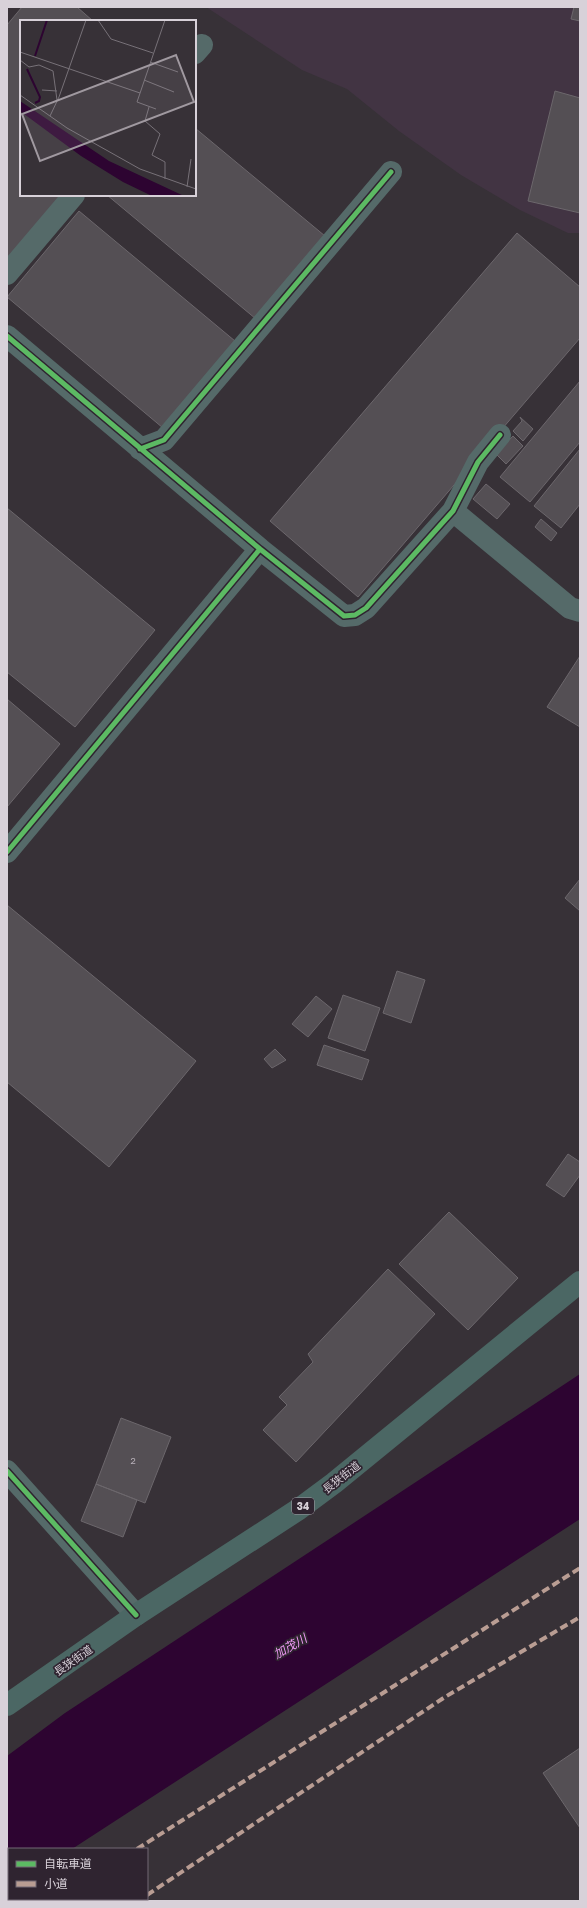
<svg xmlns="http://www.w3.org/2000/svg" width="587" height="1908" viewBox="0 0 587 1908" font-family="'Golos Text','Noto Sans JP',sans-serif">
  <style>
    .built { fill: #423443 }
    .water { fill: #2d0431 }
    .building { fill: #544f54; stroke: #6c676c }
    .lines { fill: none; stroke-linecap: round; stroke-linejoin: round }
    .street { stroke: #556a69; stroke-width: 22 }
    .primary { stroke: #4b6764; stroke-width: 22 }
    .quiet { stroke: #b99d93; stroke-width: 4; stroke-dasharray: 8 4; stroke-linecap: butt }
    .cycleway-casing { stroke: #2f2430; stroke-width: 8 }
    .cycleway { stroke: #5cba63; stroke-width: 5 }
    .labels { text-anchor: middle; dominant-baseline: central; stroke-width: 3.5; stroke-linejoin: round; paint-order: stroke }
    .number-label { font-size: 9px; fill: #b7b0b8 }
    .shield { fill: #2f2430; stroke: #a59da6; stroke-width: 1 }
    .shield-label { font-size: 10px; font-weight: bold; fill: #d8d1d9 }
    .street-label { font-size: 11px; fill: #d8d1d9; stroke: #2f2430 }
    .water-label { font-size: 12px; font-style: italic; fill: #f29bf8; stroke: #2f2430 }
    .inset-river { fill: none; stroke: #2d0431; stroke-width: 2 }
    .inset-road { fill: none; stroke: #777178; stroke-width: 1 }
    .view { fill: #a099a0; fill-opacity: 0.15; stroke: #a099a0; stroke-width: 2 }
    .inset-edge { fill: none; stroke: #d8d1d9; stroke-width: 2 }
  </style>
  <rect width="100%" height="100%" fill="#373137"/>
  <path class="built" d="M206,7H580V233H568L520,210L461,175L399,131L347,89L302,70Z"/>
  <path class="water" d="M580,1374V1519L72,1849H9V1890L7,1891V1756L65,1713Z"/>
  <path class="building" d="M22,7H77L93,21H21V195H61L7,259V25Z
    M574,7H580V21L571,19Z
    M555,91L580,98V213L528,201Z
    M195,128L325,236L256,319L107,195H195Z
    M79,211L235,341L163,428L7,297Z
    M517,233L580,287V338L358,597L270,521Z
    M580,381V442L530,502L500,477Z
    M520,417L533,429L523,441L513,431L522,421Z
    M513,436L523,446L506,464L496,454Z
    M580,449V504L561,528L534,506Z
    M486,484L510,504L497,519L473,499Z
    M7,508L155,630L75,727L7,672Z
    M541,519L557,533L551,541L535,527Z
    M580,656V727L547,707Z
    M7,699L60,744L7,807Z
    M580,879V911L565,898Z
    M7,905L196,1061L109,1167L7,1082Z
    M397,971L425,980L411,1023L383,1013Z
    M343,995L380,1008L365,1051L328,1038Z
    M316,996L332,1009L308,1037L292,1024Z
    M324,1045L369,1060L362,1080L317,1065Z
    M275,1049L286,1060L272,1068L264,1059Z
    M568,1154L580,1162V1175L564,1197L546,1185Z
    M449,1212L518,1278L468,1330L399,1264Z
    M388,1269L435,1314L296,1462L263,1430L287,1405L279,1397L313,1362L308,1354Z
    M121,1418L171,1437L145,1503L96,1484Z
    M96,1484L137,1500L123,1537L81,1521Z
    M580,1748V1828L543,1773Z"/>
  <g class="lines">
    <path class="street" d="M195,53L202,45
      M7,274L74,195
      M7,336L260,549L344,616L355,615L366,608L453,511L478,462L500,435
      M140,449L164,440L391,172
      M453,511L570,608L580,611
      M7,852L260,549
      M7,1471L136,1615"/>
    <path class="primary" d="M7,1705L136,1615L299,1509L334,1483L580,1282"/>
    <path class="quiet" d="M137,1849L580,1568
      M147,1895L445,1697L580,1617
      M61,1901L64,1899
      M138,1901L141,1899"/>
    <defs>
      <path id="cycleway" d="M7,336L260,549L344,616L355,615L366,608L453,511L478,462L500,435
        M140,449L164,440L391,172
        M7,852L260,549
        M7,1471L136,1615"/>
    </defs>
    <use href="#cycleway" class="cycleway-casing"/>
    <use href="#cycleway" class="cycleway"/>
  </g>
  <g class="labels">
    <g class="number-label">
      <text x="133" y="1460">2</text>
    </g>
    <rect class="shield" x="292" y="1498" width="22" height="16" rx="3"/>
    <g class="shield-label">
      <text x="303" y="1506">34</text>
    </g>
    <g class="street-label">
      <text transform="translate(341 1477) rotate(-38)">長狭街道</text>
      <text transform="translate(73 1660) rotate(-35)">長狭街道</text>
    </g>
    <g class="water-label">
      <text transform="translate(290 1646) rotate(-30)">加茂川</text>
    </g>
  </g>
  <g transform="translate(20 20)">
    <rect width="176" height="176" fill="#373137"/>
    <path d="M0,81L89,141L164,176H132L103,162L61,136L0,91Z" fill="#2d0431"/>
    <path class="inset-river" d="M15,36L27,0M7,49L20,77L19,81L15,83"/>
    <path class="inset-road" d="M78,0L91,19L133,33M0,32L120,73M0,40L9,47L19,45L33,51L37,80M130,42L158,52M124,60L154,72M22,70L37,71M0,75L47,108L120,149L176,169M129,87L125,101L140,114L132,135L145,142V159M136,89L117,82L145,0M30,96L39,77L66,0M167,167L171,139"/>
    <path class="view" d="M156,35L174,82L20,141L2,94Z"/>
    <rect width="176" height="176" class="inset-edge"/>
  </g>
  <rect width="587" height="1908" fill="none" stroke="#d8d1d9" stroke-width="16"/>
  <rect x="8" y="1848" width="140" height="52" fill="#2f2430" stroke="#736974"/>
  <rect x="16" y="1861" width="20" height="6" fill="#5cba63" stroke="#736974"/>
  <text x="44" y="1868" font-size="12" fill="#d8d1d9">自転車道</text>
  <rect x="16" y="1881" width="20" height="6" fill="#b99d93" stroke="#736974"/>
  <text x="44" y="1888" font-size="12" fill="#d8d1d9">小道</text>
</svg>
